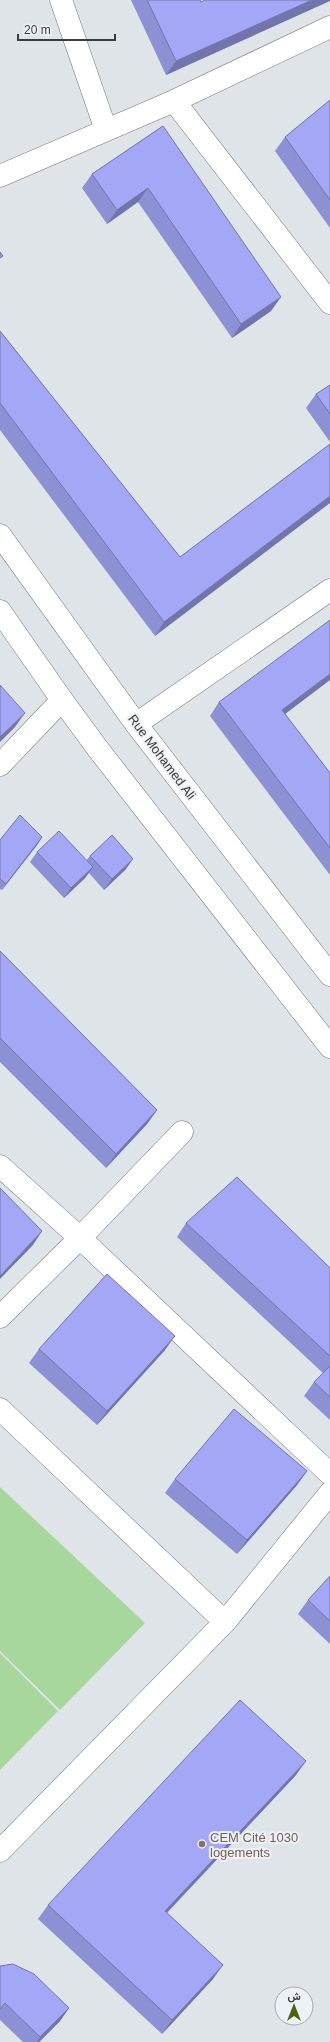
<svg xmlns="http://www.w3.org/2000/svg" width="330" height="2042" viewBox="0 0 330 2042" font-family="Helvetica,Vazirmatn,sans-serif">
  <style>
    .green { fill: #a8d79e }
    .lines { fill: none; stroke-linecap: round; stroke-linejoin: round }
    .minor-casing { stroke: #73777c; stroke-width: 23 }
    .tertiary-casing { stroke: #73777c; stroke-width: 23 }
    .minor { stroke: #fff; stroke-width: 22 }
    .tertiary { stroke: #fff; stroke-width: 22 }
    .wall { fill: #8c90d4 }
    .shaded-wall { fill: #7275ac }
    .building { fill: #a3a7f6; stroke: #7275ac }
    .education-dot { fill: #8d6e63; stroke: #edf1f6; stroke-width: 1.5 }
    .labels { text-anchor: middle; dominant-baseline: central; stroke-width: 4; stroke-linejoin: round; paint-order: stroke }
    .street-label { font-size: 13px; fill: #3a3b3d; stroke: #edf1f6 }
    .education-label { font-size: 13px; fill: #785e54; stroke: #edf1f6; text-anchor: start }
  </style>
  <rect width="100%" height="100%" fill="#dfe4e9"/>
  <path class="green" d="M0,1487L145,1623L60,1710L0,1651Z
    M0,1653L58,1711L0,1770Z"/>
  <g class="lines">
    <defs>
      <path id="minor" d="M61,0L106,130
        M174,101L330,303
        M0,176L174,101L330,27
        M136,724L330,590
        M0,765L62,700
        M0,1166L80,1238L330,1474
        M0,1317L80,1238L182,1132
        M0,1409L225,1622
        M0,1851L225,1622L330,1493"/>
      <path id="tertiary" d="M0,535L136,724L330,975
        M0,611L62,700L98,749L330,1047"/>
    </defs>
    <use href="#minor" class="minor-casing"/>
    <use href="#tertiary" class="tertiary-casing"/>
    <use href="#minor" class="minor"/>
    <use href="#tertiary" class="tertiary"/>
  </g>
  <path class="wall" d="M131,0H200L201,2L330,0L166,75Z
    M330,100V228L275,151L285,137Z
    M163,126L271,311L232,338L138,202L107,224L82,188L92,174Z
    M0,331L180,557L330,444L155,636L0,430Z
    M330,385V442L306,408L316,394Z
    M219,702L285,714L330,773V875L210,716Z
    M42,837L2,890L0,889V840Z
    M37,852L86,861L90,856L126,869L104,890L89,873L85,878L64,898L30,862Z
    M0,951L157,1110L147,1124L106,1168L0,1062Z
    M186,1223L330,1268V1420L304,1396L314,1382L323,1373L177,1237Z
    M39,1349L165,1350L97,1425L29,1363Z
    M307,1471L297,1485L237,1554L165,1493L175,1479Z
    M330,1576V1644L298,1614L308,1600Z
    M296,1775L167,1913L213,1979L162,2034L38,1919L48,1905Z
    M0,1966L69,2008L60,2021L39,2042H23L0,2020Z"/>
  <path class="shaded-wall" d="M312,0H330V1L166,75L176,61Z
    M148,188L138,202L107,224L117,210Z
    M281,297L271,311L232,338L241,324Z
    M330,496V503L155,636L164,622Z
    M330,674V680L272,724L282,710Z
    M25,713L15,727L0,742V737Z
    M42,837L38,844L2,890L6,884Z
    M133,859L126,869L104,890L112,879Z
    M93,867L85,878L64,898L71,888Z
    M157,1110L147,1124L106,1168L116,1154Z
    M42,1231L33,1245L0,1279V1276Z
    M175,1336L165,1350L97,1425L107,1411Z
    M307,1471L297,1485L237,1554L247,1540Z
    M306,1761L296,1775L155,1925L165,1911Z
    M223,1965L213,1979L162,2034L172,2020Z
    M69,2008L60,2021L39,2042H37L40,2037Z"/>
  <path class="building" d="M147,0H200L201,2L205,0H312L176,61Z
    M330,100V200L285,137Z
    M163,126L281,297L241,324L148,188L117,210L92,174Z
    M0,252L3,256L0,258Z
    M0,331L180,557L330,444V496L164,622L0,403Z
    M330,385V414L316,394Z
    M330,620V674L282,710L330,773V848L219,702Z
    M0,685L25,713L0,737Z
    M20,815L42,837L6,884L0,879V840Z
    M59,831L93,867L71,888L37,852Z
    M112,835L133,859L112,879L90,856Z
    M0,951L157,1110L116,1154L0,1038Z
    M237,1177L330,1268V1356L186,1223Z
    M0,1188L42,1231L0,1276Z
    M107,1274L175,1336L107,1411L39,1349Z
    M330,1366V1397L314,1382Z
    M234,1409L307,1471L247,1540L175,1479Z
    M330,1576V1621L308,1600Z
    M240,1700L306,1761L165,1911L223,1965L172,2020L48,1905Z
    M13,1964L34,1974L69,2008L40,2037L5,2003L0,2009V1966Z"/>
  <circle class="education-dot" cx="202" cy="1844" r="4"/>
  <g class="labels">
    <g class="street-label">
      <text transform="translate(162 757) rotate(53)">Rue Mohamed Ali</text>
    </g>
    <g class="education-label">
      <text x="210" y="1837">CEM Cité 1030<tspan x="210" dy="15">logements</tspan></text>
    </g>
  </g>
  <g transform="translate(294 2006)"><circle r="19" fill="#edf1f6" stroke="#a5a8ac"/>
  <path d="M0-3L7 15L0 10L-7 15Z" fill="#4e630f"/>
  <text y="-6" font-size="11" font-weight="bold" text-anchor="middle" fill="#3a3b3d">ش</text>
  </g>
  <path d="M18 34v6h97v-6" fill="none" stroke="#3a3b3d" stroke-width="2"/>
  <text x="24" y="34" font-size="12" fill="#3a3b3d" stroke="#edf1f6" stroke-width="3" paint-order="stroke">20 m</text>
</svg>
